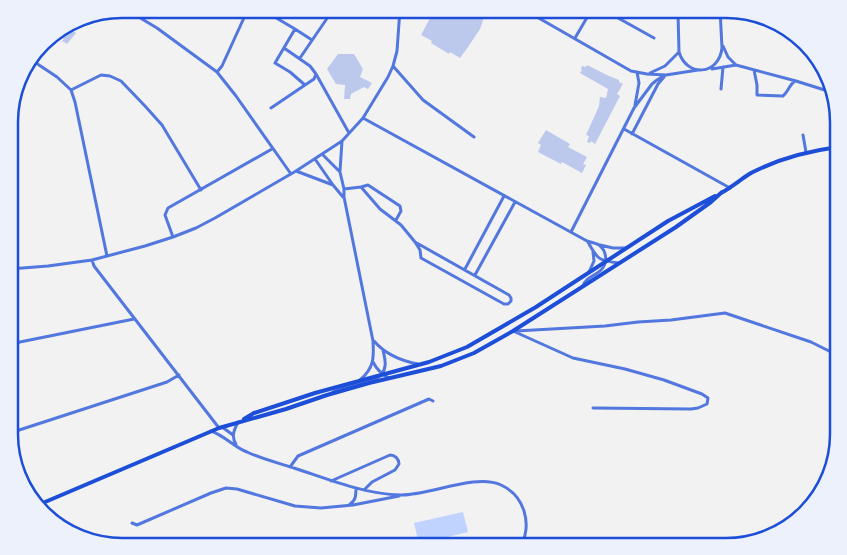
<svg xmlns="http://www.w3.org/2000/svg" width="847" height="555" viewBox="0 0 847 555" font-family="Overpass,sans-serif">
  <style>
    .water { fill: #bfd3fe }
    .building { fill: #bdc9ec }
    .lines { fill: none; stroke-linecap: round; stroke-linejoin: round }
    .minor { stroke: #5277de; stroke-width: 3 }
    .secondary { stroke: #1d4ed8; stroke-width: 4 }
    .rim { fill: none; stroke: #1d4ed8; stroke-width: 2.5 }
  </style>
  <rect width="100%" height="100%" fill="#f2f2f2"/>
  <path class="water" d="M463,512L468,532L419,544L414,523Z"/>
  <path class="building" d="M435,9H476L485,14L480,29L468,47L460,58L450,52L449,54L431,43L432,41L421,35Z
    M69,23L75,28L73,31L76,33L67,44L62,41L64,39L57,33L60,29Z
    M338,54H354L363,69L360,77L372,83L368,89L364,87L351,94L350,99H344L345,85L336,84L327,69Z
    M587,65L609,76L619,80V82L623,84L617,94L620,96L595,144L591,141L590,143L587,142L589,136L586,135L599,106L600,97L606,98L608,89L580,73L582,70L581,69L582,66L586,67Z
    M546,130L570,144L568,147L587,157L583,164L586,165L582,173L562,162L561,164L538,152L541,145L538,143Z"/>
  <g class="lines">
    <path class="minor" d="M123,9L132,13L157,28L217,72L236,96L291,174
      M261,9L295,29L275,63L290,72L305,85L314,79L316,74L310,66L284,48
      M363,9L365,10L371,9
      M523,9L631,71L647,74L666,75L698,70
      M602,9L654,38
      M679,9L678,13L679,52C687,78 719,75 722,48L720,9
      M295,29L312,40
      M575,38L592,9
      M723,46L728,57L736,65L796,81L831,92
      M300,58L330,14L342,9
      M30,59L57,77L71,90L75,102L107,256
      M393,66L423,100L474,137
      M712,69L736,65
      M754,70L757,85V95L783,96C788,92 789,85 795,81
      M217,72L222,66L248,9
      M650,73L665,66L679,52
      M316,74L349,133
      M721,89L723,67
      M71,90L101,75L110,76L121,81L145,106L162,125L201,190
      M635,105L639,83L637,72
      M271,108L305,85
      M363,118L587,241C591,242 596,243 599,245C607,251 608,263 601,270C595,276 586,277 583,286
      M624,129L730,188
      M632,134L658,84L664,77
      M803,135L806,152
      M322,154L340,172L344,189V197L373,341C374,358 374,368 360,380
      M315,159L333,185
      M296,171L333,185L343,197
      M340,171L342,141
      M361,187L380,209L401,225L415,242L420,250L421,258L504,304H508L511,301V298L509,295L415,242
      M344,189L361,187L368,185L400,206L401,211L396,220
      M571,232L634,108L652,84L657,80L665,75
      M173,237L165,215L168,208L272,149
      M588,242C597,259 599,261 619,263
      M600,245L613,248H626
      M92,260L94,266L219,428
      M10,269L48,266L92,260L145,246L173,237L196,228L215,218L296,171L342,141L363,118L388,77L393,66L397,51L400,9
      M465,269L504,196
      M589,272L594,261L593,252
      M475,275L515,202
      M513,331L573,358L625,369L664,380L702,394L708,398L707,404L698,408L691,409L593,408
      M516,331L605,326L638,322L671,320L725,313L811,342L829,351
      M374,341C385,354 402,361 418,364
      M10,344L134,319
      M373,362C377,370 381,374 389,378
      M332,393C345,382 383,387 385,366C386,361 384,355 383,350
      M222,427L233,435
      M211,431C225,436 234,447 247,452C262,459 278,463 294,468C328,479 364,494 400,495C429,496 475,473 501,485C525,496 532,524 521,546
      M10,433L167,382L179,375
      M236,444C231,437 234,430 238,422
      M290,467L298,456L429,399L433,401
      M331,481L390,455C395,455 399,459 399,464L395,470L372,482L364,490
      M350,504C356,501 356,494 356,488
      M132,523L137,525L211,493L226,488L237,489L295,506L321,508L353,505L399,496"/>
    <path class="secondary" d="M721,193C732,187 741,179 751,173C778,159 808,151 838,147
      M244,419L254,413L315,393L429,362L467,347L536,307L668,221L715,196
      M38,505L219,428L286,409L327,395L369,383L441,366L474,353L513,331L676,227L711,202L722,192"/>
  </g>
  <path d="M0 0H847V555H0ZM122 18H726A104 104 0 0 1 830 122V434A104 104 0 0 1 726 538H122A104 104 0 0 1 18 434V122A104 104 0 0 1 122 18Z" fill="#edf1fc" fill-rule="evenodd"/>
  <path class="rim" d="M122 18H726A104 104 0 0 1 830 122V434A104 104 0 0 1 726 538H122A104 104 0 0 1 18 434V122A104 104 0 0 1 122 18Z"/>
</svg>
